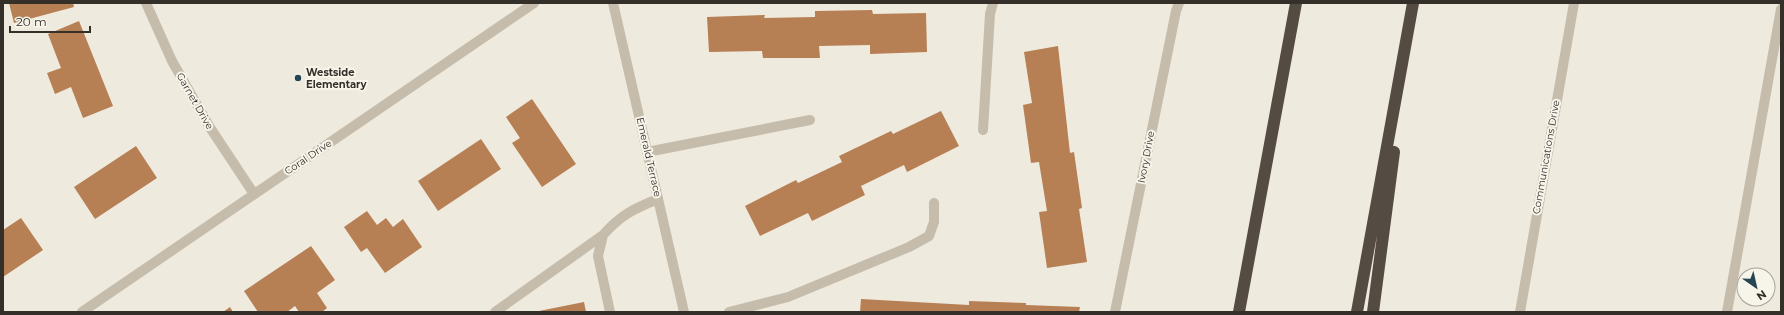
<svg xmlns="http://www.w3.org/2000/svg" width="1784" height="315" viewBox="0 0 1784 315" font-family="Montserrat,sans-serif">
  <style>
    .building { fill: #b77f54 }
    .lines { fill: none; stroke-linecap: round; stroke-linejoin: round }
    .service { stroke: #c6bcab; stroke-width: 10 }
    .minor { stroke: #c6bcab; stroke-width: 10 }
    .motorway { stroke: #544b42; stroke-width: 12 }
    .poi-dot { fill: #244551; stroke: #f7f4ea; stroke-width: 1.5 }
    .labels { text-anchor: middle; dominant-baseline: central; stroke-width: 4; stroke-linejoin: round; paint-order: stroke }
    .poi-label { font-size: 10px; font-weight: bold; fill: #352f29; stroke: #f7f4ea; text-anchor: start }
    .street-label { font-size: 10px; fill: #352f29; stroke: #f7f4ea }
  </style>
  <rect width="100%" height="100%" fill="#efeade"/>
  <path class="building" d="M9,3H73L74,7L14,23Z
    M872,10L873,14L926,13L927,52L870,54V45L819,46L820,58H763L762,51L709,52L707,17L765,15L764,18L815,17V11Z
    M79,21L113,106L83,118L71,87L55,94L47,73L61,68L48,34Z
    M1058,46L1070,153L1074,152L1082,208L1079,209L1087,262L1047,268L1039,212L1047,211L1039,162L1031,163L1023,105L1032,103L1024,52Z
    M532,99L576,164L542,187L512,143L520,138L506,117Z
    M941,111L959,146L907,172L904,165L861,186L865,195L812,221L808,213L760,236L745,206L796,180L798,183L842,162L839,156L891,131L893,134Z
    M481,139L501,169L438,211L418,181Z
    M136,146L157,178L95,219L74,187Z
    M367,211L377,225L386,218L393,227L403,219L422,247L385,273L367,248L361,252L344,227Z
    M21,218L43,250L3,277V230Z
    M311,246L335,280L317,293L327,308L322,312H299L295,306L287,312H258L244,291Z
    M861,299L969,305V301L1026,303V305L1080,307L1079,312H860Z
    M584,302L586,312H539V311Z
    M230,307L233,312H223Z"/>
  <g class="lines">
    <path class="service" d="M983,130L990,14L993,3
      M647,152L810,120
      M603,235L598,256L610,312
      M495,312L603,235C621,215 633,209 658,199
      M729,312L788,297L909,247L929,236L934,222V203
      M1727,312L1781,9"/>
    <path class="minor" d="M146,3L172,61L209,126L254,194
      M613,3L684,312
      M82,312L534,3
      M1115,312L1176,11L1179,3
      M1520,312L1574,3"/>
    <path class="motorway" d="M1239,312L1296,3
      M1357,312L1413,3
      M1373,312L1394,152"/>
  </g>
  <circle class="poi-dot" cx="298" cy="78" r="4"/>
  <g class="labels">
    <g class="poi-label">
      <text x="306" y="72">Westside<tspan x="306" dy="12">Elementary</tspan></text>
    </g>
    <g class="street-label">
      <text transform="translate(195 101) rotate(60)">Garnet Drive</text>
      <text transform="translate(308 157) rotate(-34)">Coral Drive</text>
      <text transform="translate(649 157) rotate(77)">Emerald Terrace</text>
      <text transform="translate(1146 157) rotate(-79)">Ivory Drive</text>
      <text transform="translate(1546 157) rotate(-80)">Communications Drive</text>
    </g>
  </g>
  <rect width="1784" height="315" fill="none" stroke="#352f29" stroke-width="8"/>
  <g transform="translate(1756 287) rotate(146)"><circle r="19" fill="#f7f4ea" stroke="#a9a59d"/>
  <path d="M0-3L7 15L0 10L-7 15Z" fill="#244551"/>
  <text y="-6" font-size="11" font-weight="bold" text-anchor="middle" fill="#352f29">N</text>
  </g>
  <path d="M10 26v6h80v-6" fill="none" stroke="#352f29" stroke-width="2"/>
  <text x="16" y="26" font-size="12" fill="#352f29" stroke="#f7f4ea" stroke-width="3" paint-order="stroke">20 m</text>
</svg>
